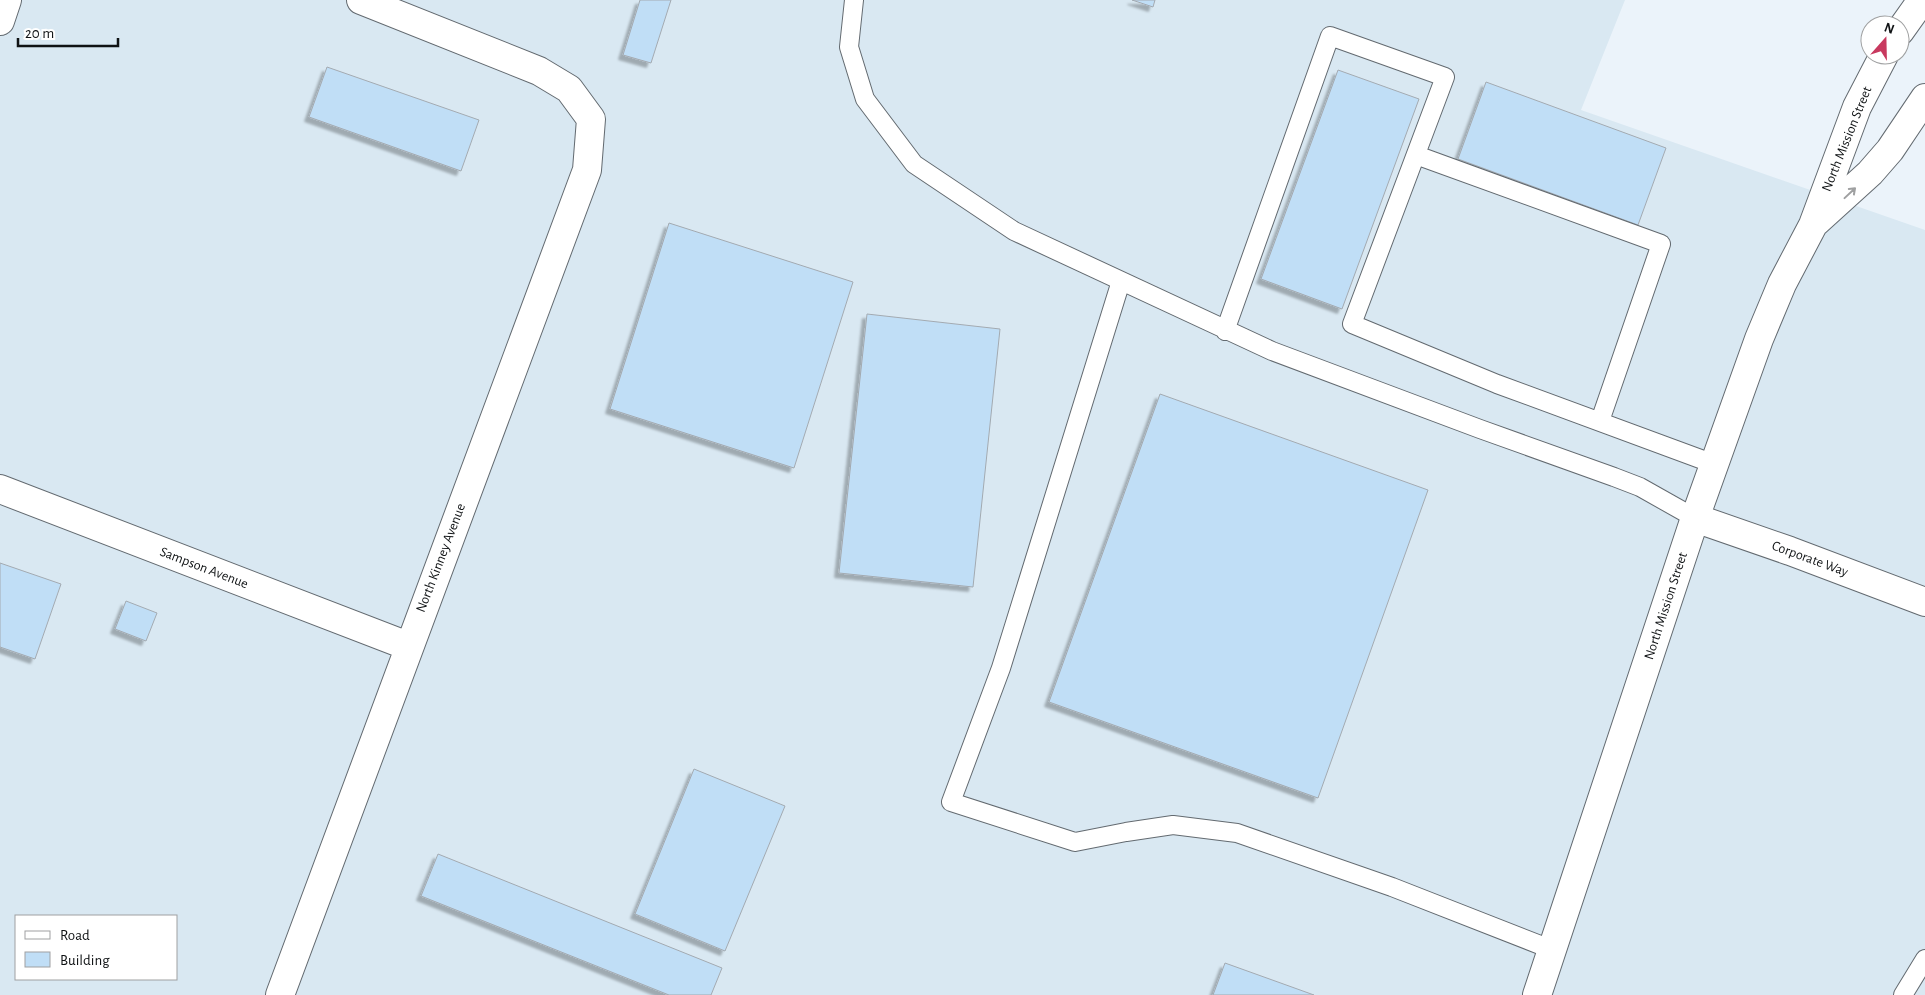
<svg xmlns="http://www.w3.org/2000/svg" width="1925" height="995" viewBox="0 0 1925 995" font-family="'Alegreya Sans',sans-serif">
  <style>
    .built { fill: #d9e8f2; fill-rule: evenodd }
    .building { fill: #c0def6; stroke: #a3aab1; filter: url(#shadow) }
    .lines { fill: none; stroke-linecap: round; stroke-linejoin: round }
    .service-casing { stroke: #636a70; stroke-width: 20 }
    .minor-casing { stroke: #636a70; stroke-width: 30 }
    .primary-casing { stroke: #636a70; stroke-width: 30 }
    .service { stroke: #fff; stroke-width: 18 }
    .minor { stroke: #fff; stroke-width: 28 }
    .primary { stroke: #fff; stroke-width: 28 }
    .oneway { stroke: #9fa0a1 }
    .labels { text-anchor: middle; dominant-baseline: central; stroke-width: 4.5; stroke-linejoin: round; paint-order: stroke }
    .street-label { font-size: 14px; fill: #0f1214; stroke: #fff }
  </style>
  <defs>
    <filter id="shadow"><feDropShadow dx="-4.5" dy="4.5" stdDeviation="1" flood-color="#0004"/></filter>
  </defs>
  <rect width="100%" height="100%" fill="#ebf3fa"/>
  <path class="built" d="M0,0H1625L1581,110L1925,230V995H0ZM16,916H176V979H16Z"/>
  <path class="building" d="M640,0H671L651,63L623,55Z
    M1132,0H1155L1153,7Z
    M327,67L479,120L461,171L309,117Z
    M1338,70L1419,99L1342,309L1261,279Z
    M1486,82L1666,148L1638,225L1458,159Z
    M669,223L853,282L794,468L610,409Z
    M867,314L1000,329L973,587L839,573Z
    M1160,394L1428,490L1318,798L1049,702Z
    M0,563L61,584L35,659L0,647Z
    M126,601L157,613L146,641L115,629Z
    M694,769L785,806L725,951L635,914Z
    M438,854L722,968L711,995H669L421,896Z
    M1225,963L1314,995H1213Z"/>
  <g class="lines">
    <defs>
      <path id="service" d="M854,0L849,47L865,99L914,164L1014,231L1272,351L1480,429L1614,477L1640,487L1695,518
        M1416,155L1661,244L1600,421
        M1121,281L1001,668L951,802L1075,842L1126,832L1173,825L1237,833L1392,887L1553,950
        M1225,331L1330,36L1445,77L1352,324L1497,384L1714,464
        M1903,995L1925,959"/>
      <path id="minor" d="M0,21L7,0
        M0,489L408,646
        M1695,518L1790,551L1925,602
        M280,995L587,170L591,119L569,89L539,71L361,0"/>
      <path id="primary" d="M1900,31L1922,0
        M1816,222L1870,173L1890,150L1925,98
        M1537,995L1695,518L1759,339L1782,284L1813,225L1857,107L1884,55"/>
    </defs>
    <use href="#service" class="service-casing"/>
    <use href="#minor" class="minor-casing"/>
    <use href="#primary" class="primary-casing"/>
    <use href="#service" class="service"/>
    <use href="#minor" class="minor"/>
    <use href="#primary" class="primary"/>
  </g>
  <defs><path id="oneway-shaft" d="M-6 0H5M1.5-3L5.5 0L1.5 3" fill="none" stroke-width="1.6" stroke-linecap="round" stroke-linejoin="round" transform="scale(1.25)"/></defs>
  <use class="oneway" href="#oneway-shaft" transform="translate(1850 193) rotate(-43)"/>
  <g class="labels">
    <g class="street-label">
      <text transform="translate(1847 139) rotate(-68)">North Mission Street</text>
      <text transform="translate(441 558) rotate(-69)">North Kinney Avenue</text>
      <text transform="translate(1810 559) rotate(20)">Corporate Way</text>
      <text transform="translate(204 568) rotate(21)">Sampson Avenue</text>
      <text transform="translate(1666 606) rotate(-72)">North Mission Street</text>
    </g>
  </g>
  <rect x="15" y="915" width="162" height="65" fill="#ffffff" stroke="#9fa0a1"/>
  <rect x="25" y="931" width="25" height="8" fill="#ffffff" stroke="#9fa0a1"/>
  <text x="60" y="940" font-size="15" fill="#0f1214">Road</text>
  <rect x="25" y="952" width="25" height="15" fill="#c0def6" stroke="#9fa0a1"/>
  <text x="60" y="965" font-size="15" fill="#0f1214">Building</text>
  <g transform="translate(1885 40) rotate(20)"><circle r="24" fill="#ffffff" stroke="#9fa0a1"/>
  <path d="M0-4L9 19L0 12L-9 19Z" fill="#c8395f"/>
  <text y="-8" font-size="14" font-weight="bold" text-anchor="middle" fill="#0f1214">N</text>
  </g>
  <path d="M18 38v8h100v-8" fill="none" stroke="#0f1214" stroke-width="2.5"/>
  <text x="25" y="38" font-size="15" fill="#0f1214" stroke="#ffffff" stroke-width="4" paint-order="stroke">20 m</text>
</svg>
